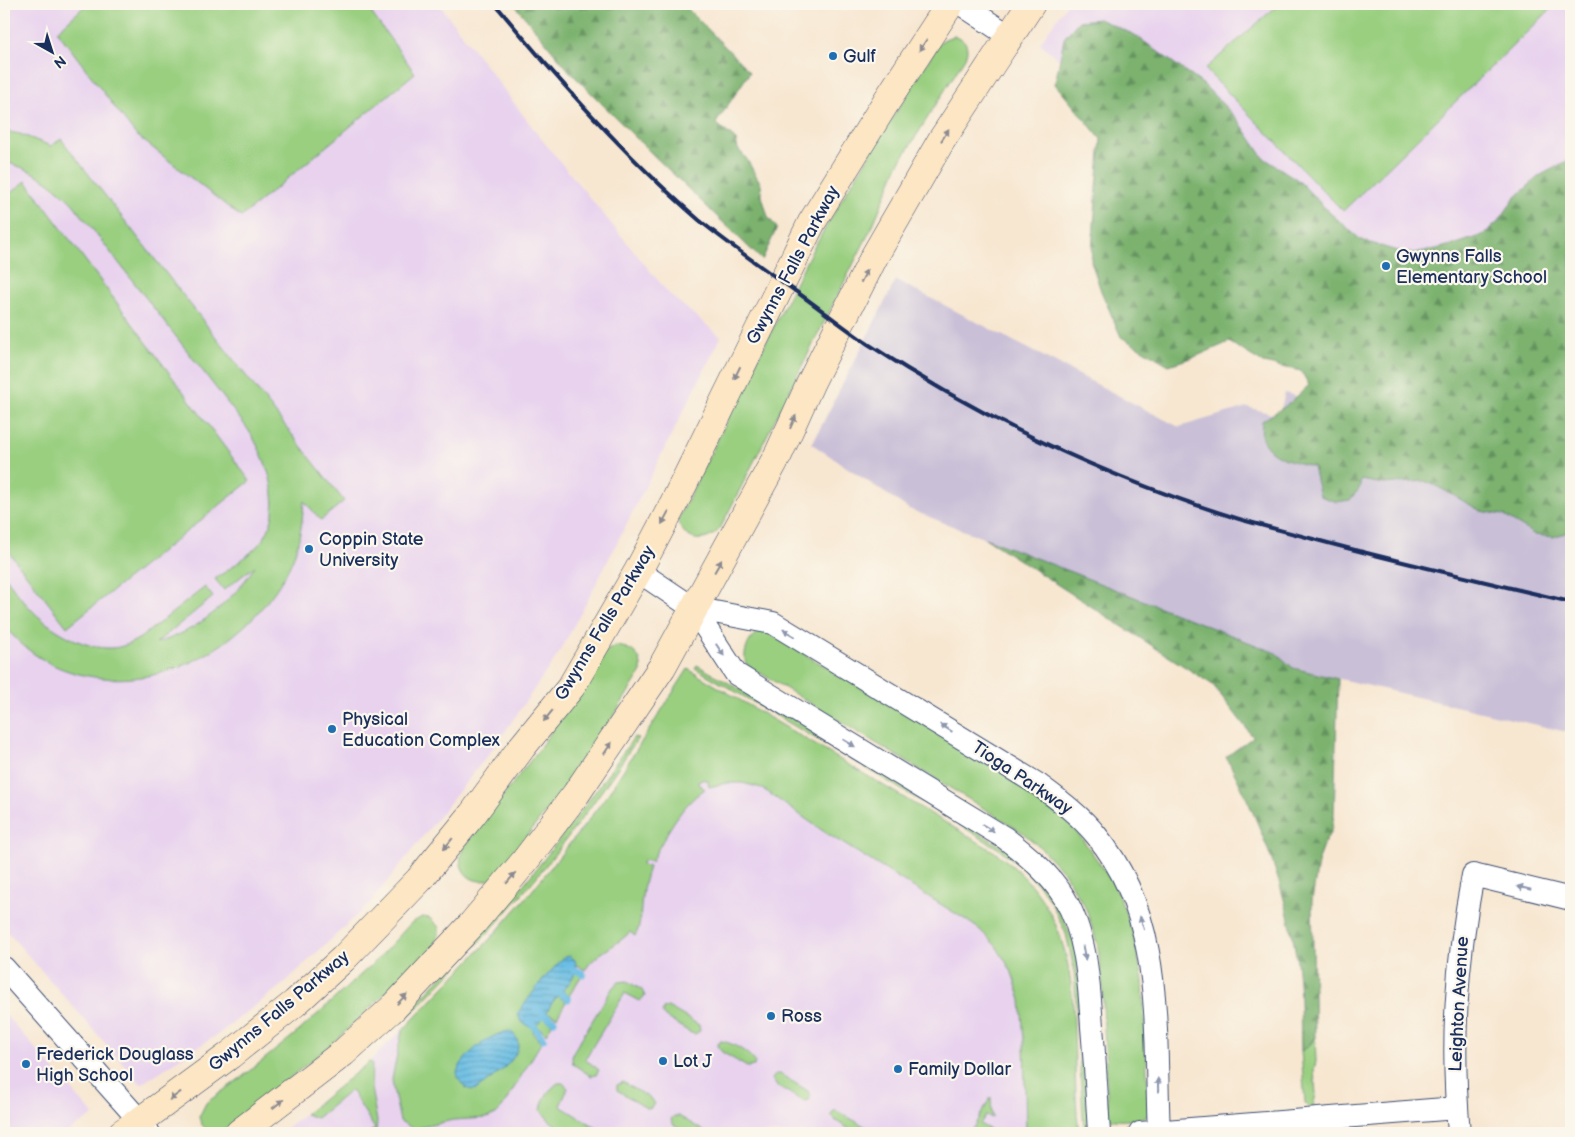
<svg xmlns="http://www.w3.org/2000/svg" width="1575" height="1137" viewBox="0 0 1575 1137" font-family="'Balsamiq Sans',sans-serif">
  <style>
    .built { fill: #e8d2ee }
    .railway { fill: #c9bfd7 }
    .grass { fill: #9acf80; stroke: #5a7f6f }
    .forest { fill: url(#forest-firs); stroke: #4b7066 }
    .water { fill: url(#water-rules); stroke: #4076a0 }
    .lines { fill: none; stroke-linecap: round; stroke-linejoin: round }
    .stream { stroke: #66bce3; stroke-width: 7 }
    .street-casing { stroke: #3c4b6f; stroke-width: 24 }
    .secondary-casing { stroke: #3c4b6f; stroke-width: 29 }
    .street { stroke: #fff; stroke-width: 22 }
    .secondary { stroke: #fce6c4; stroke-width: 28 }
    .rail { stroke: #1b2f5e; stroke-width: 4 }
    .oneway { fill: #8c8a91 }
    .oneway2 { fill: #8d97ae }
    .poi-dot { fill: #1f6fb2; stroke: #fbf7ec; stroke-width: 2 }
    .labels { text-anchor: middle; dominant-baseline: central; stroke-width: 4.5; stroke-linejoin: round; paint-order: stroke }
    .poi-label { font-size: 18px; fill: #1b2f5e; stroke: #fbf7ec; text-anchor: start }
    .street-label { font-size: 18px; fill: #1b2f5e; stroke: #fbf7ec }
  </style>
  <defs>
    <pattern id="forest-firs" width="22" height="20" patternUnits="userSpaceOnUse" patternTransform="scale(1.25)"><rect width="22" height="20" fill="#7bb26e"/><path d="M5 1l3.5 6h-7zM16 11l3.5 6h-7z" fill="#64915e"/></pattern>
    <pattern id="water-rules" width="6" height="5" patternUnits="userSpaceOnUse" patternTransform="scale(1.25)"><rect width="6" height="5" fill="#66bce3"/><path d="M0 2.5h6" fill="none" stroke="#5399bb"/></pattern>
  </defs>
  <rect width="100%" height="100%" fill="#fbf7ec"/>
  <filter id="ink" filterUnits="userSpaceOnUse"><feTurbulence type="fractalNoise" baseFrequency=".02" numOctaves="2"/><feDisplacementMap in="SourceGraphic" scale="10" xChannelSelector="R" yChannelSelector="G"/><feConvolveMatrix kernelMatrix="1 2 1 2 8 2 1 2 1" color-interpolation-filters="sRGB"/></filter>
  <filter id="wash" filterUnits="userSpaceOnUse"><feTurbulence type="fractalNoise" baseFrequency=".0096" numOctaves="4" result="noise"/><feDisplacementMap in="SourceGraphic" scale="20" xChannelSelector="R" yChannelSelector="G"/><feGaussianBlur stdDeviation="1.12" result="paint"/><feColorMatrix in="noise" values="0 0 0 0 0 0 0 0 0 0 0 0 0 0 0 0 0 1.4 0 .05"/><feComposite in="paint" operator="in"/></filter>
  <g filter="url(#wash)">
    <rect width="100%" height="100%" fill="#f7e7d1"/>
    <path class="built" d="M4,4H439L539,136L670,295L721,337L592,592L559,653L495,746L370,903L282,985L217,1035L141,1084L4,928Z
      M1067,4H1571V470L1390,354L1040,43Z
      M688,669L995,852L1024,877L1040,897L1053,918L1060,933L1067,956L1073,1013L1079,1133H281L369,1062L404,1028L449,983L531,892L610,791Z
      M4,1013L94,1115L66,1133H4Z"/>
    <path class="railway" d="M896,280L1179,427L1247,407L1279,416L1285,393L1368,417L1571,470V733L1293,668L1276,653L909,509L812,444Z"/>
    <path class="grass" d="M87,4H365L415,73L241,217L135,134L57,31Z
      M1279,4H1556L1343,211L1205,69Z
      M953,36C965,37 970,46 965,58L898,165L873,225L721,527C707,546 683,543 678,519L810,254L847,191L940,42L945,39Z
      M4,131L20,134L51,146L61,139L344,501L321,520L304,501C302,528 298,554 284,577C242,648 160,694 79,674C49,667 22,649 4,625V575C12,586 20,598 30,608C48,628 83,649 111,648C121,648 131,643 140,638L205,587L213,597L156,643C197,632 233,601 255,566L224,590L215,579C230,568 248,557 260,543C288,511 267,458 247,428L73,204C54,184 31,168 4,162Z
      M26,181L250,481L67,627L4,546V198Z
      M762,629L1021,782L1065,819L1083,840L1110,878L1119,896L1133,933L1143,981L1149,1115C1140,1120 1120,1122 1110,1119L1108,1116L1102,979L1098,947L1092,927L1086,909L1065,874L1042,849L1023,833L1003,820L747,665C740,654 751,634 762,629Z
      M615,646C631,647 643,655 641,672L586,760L495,877C473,890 452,869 464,846L537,752L606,651Z
      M697,665L831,741L1017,856L1058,904L1077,951L1089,1133H1085L1083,1117L1074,969L1066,934L1051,902L1042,889L1021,866L999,849L866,768L695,668Z
      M688,669L995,852C1097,925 1066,1027 1079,1133H1026L1024,1041L1021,1000L1011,970L996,946L979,929L966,920L823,831L766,791L758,787L742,783H726L709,787L708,781L704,779L698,782V784L705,789C679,807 666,835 651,862L644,860L642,863L643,865L649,867C646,876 643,887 642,897C640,911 642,924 635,936L630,932C616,947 596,952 585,970L577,965L575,973L582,975L569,996L563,991L558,996L566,1002L557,1017L546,1012L543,1017L552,1024L546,1034L537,1025L532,1027L534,1034L541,1043L502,1108L496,1114L487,1118L453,1120L414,1129L400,1121L393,1088L392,1079L401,1035L404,1029L491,938L531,892L584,826L610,791Z
      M634,737L638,738C617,769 596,800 574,829C523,898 463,961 402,1023L401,1021L402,1018C436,982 471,947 503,909C550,854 593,796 634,737Z
      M422,917L430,918L439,927V935L435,946L331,1045L227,1128C214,1134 202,1132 199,1117L206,1103L242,1077L299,1031L379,958L411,923Z
      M627,981L642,990L645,996L640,1001L625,993L585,1059L599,1070L596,1075L591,1076L573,1064L572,1058L573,1052L613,987L619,982Z
      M668,1007L699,1025L700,1031L695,1034L691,1033L665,1017L662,1013L663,1009Z
      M1315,1037L1316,1062L1314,1070L1316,1094L1313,1107L1310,1108L1305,1103L1301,1051L1309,1046Z
      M720,1041C730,1041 750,1053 755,1062L754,1066L747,1067L722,1052L717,1046Z
      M369,1062L372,1063L371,1088L377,1121L376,1133H368L375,1129L351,1090L317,1118L305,1114Z
      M776,1074H780L808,1091L810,1094V1099L806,1101H803L776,1085L772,1079Z
      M623,1082L651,1099L654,1104L650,1109L646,1108L617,1090V1085Z
      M558,1083H563L568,1088L560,1106L605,1133C588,1133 566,1134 553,1123C548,1120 545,1115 541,1111C542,1100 548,1090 558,1083Z
      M991,1097L992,1118L986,1115L980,1124L992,1131V1133H970Z
      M835,1110L868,1128L870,1133H856L836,1121L831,1115Z
      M674,1116H679L707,1133H686L672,1123L671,1119Z"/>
    <path class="forest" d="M514,4H683L750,72L716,123L736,140L738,149L746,158L761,184L762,196L768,217L777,228L762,260L645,147L571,73Z
      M1099,19L1135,35L1204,85L1239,121L1264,158L1298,180L1329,212L1361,240L1394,250L1412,253L1436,249L1459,243L1483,235L1498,222L1514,199L1539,176L1571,159V531L1553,537L1535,535L1503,515L1481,511L1442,489L1425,481L1383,484L1361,480L1359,489L1350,500L1337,502L1320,496L1313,467C1287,459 1256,456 1262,421L1290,403L1309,385L1301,371L1263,363L1229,342L1197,356L1169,365L1121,337L1101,291L1091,261L1101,139L1055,84L1064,38L1079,21Z
      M985,538L1276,653L1293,668L1338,679L1334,816L1331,831L1323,846L1319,857L1312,901L1315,1037L1309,1046L1301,1051C1300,1022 1301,992 1297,963C1288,892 1259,819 1226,757L1253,737L1213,685Z"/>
    <path class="water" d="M569,956L575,960C580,976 564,988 555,999C548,1007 539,1033 526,1025C521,1022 519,1019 518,1013L540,983L563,958Z
      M510,1031C536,1050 492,1078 477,1089C466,1093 458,1081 457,1072C464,1054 491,1033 510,1031Z"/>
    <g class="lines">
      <path class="stream" d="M568,966L583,974
        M554,989L568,999
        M537,1010L554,1021
        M529,1019L543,1039"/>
    </g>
  </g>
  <g filter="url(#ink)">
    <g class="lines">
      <defs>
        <path id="street" d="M961,4L1009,36
          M638,571L693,608L773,623L1039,785C1059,800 1080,815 1096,835C1166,919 1154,1031 1159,1133
          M693,608L736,674L1005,838C1027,855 1049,873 1064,897C1087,935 1089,984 1092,1027C1095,1062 1097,1098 1099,1133
          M4,968L140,1121L149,1133
          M1140,1133L1457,1108
          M1459,1133C1451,1044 1456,963 1473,875L1571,899"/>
        <path id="secondary" d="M122,1133L140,1121L230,1055L295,1003L343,959L419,880L472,815L522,747L571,687L638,571L677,497L812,222L886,102L950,4
          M239,1133L343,1053L394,1007L472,924L524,862L576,794L662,667L779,453L811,382L874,257L941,141L1031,4"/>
      </defs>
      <use href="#street" class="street-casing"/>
      <use href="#secondary" class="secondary-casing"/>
      <use href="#street" class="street"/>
      <use href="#secondary" class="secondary"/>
      <path class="rail" d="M495,4C558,80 624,155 699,220C732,247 767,271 801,295C823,311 845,328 868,344C982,419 1109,478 1239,519C1263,526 1288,532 1313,539C1398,562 1485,582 1571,602"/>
    </g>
    <defs><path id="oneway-solid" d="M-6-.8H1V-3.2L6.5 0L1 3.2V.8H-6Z" transform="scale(1.25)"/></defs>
    <g class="oneway">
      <use href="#oneway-solid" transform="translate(923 45) rotate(123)"/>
      <use href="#oneway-solid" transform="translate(945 135) rotate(-58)"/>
      <use href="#oneway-solid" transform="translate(864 276) rotate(-63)"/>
      <use href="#oneway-solid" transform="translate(737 373) rotate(116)"/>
      <use href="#oneway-solid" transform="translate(793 422) rotate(-66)"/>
      <use href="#oneway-solid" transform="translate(665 518) rotate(118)"/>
      <use href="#oneway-solid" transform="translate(718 566) rotate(-60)"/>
      <use href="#oneway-solid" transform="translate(548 716) rotate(129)"/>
      <use href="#oneway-solid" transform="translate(608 748) rotate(-56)"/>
      <use href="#oneway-solid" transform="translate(448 844) rotate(129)"/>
      <use href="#oneway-solid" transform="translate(511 878) rotate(-50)"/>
      <use href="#oneway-solid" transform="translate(402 999) rotate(-46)"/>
      <use href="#oneway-solid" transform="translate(175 1096) rotate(144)"/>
      <use href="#oneway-solid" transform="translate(278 1104) rotate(-38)"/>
    </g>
    <g class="oneway2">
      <use href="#oneway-solid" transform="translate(789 633) rotate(-149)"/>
      <use href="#oneway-solid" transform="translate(720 650) rotate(56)"/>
      <use href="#oneway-solid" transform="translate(946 728) rotate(-149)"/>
      <use href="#oneway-solid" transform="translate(849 743) rotate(31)"/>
      <use href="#oneway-solid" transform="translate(988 828) rotate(31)"/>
      <use href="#oneway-solid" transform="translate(1524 888) rotate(-166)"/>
      <use href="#oneway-solid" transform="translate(1142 923) rotate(-107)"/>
      <use href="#oneway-solid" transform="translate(1084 953) rotate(79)"/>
      <use href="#oneway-solid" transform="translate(1158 1085) rotate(-92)"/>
    </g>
  </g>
  <g class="poi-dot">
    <circle cx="833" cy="56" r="5"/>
    <circle cx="1386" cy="266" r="5"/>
    <circle cx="309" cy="549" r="5"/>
    <circle cx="332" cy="729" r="5"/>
    <circle cx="771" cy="1016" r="5"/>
    <circle cx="663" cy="1061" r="5"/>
    <circle cx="26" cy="1064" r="5"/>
    <circle cx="898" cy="1069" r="5"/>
  </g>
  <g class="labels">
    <g class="poi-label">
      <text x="843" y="56">Gulf</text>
      <text x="1396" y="256">Gwynns Falls<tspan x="1396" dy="21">Elementary School</tspan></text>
      <text x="319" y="539">Coppin State<tspan x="319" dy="21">University</tspan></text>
      <text x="342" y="719">Physical<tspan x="342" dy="21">Education Complex</tspan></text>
      <text x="781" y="1016">Ross</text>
      <text x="36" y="1054">Frederick Douglass<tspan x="36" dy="21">High School</tspan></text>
      <text x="673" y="1061">Lot J</text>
      <text x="908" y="1069">Family Dollar</text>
    </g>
    <g class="street-label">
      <text transform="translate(793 265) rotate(-62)">Gwynns Falls Parkway</text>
      <text transform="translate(605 623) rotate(-59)">Gwynns Falls Parkway</text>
      <text transform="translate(1022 778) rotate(34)">Tioga Parkway</text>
      <text transform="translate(1459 1004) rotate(-87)">Leighton Avenue</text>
      <text transform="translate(279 1011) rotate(-40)">Gwynns Falls Parkway</text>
    </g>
  </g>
  <rect width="1575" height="1137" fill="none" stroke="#fbf7ec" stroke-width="20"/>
  <g transform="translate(52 52) rotate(141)" stroke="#fbf7ec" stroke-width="4" paint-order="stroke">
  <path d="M0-4L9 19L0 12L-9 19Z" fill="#1b2f5e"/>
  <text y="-8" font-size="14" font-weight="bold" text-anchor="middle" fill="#1b2f5e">N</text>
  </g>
</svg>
